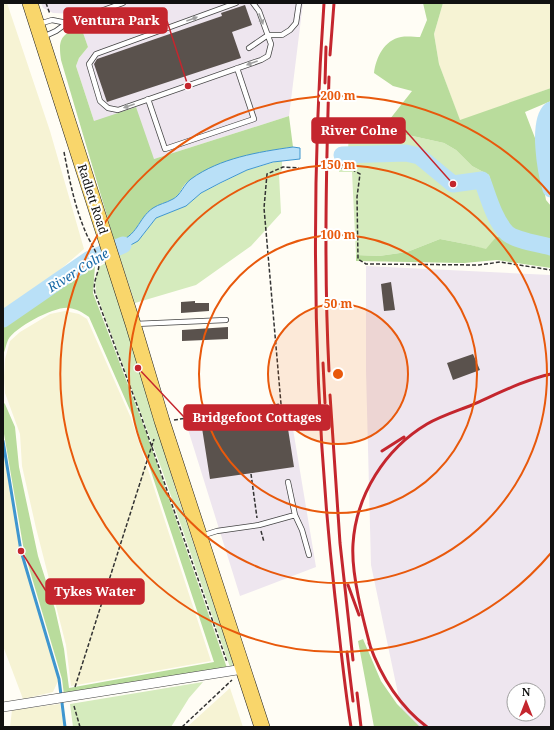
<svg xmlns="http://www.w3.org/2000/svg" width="554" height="730" viewBox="0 0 554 730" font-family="'Noto Serif',serif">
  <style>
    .industrial { fill: #eee6ef; fill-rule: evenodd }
    .farmland { fill: #f6f3d4 }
    .green { fill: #d5ebbd }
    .forest { fill: #b9dc9c }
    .water { fill: #b9e0f7; stroke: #3f96cf }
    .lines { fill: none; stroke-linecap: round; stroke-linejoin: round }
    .stream { stroke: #3f96cf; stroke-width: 3 }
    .river { stroke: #b9e0f7; stroke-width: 17 }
    .building { fill: #5a524d }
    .service-casing { stroke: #444; stroke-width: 6 }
    .minor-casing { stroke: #444; stroke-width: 10 }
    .primary-casing { stroke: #222; stroke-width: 16 }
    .path { stroke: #333; stroke-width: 1.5; stroke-dasharray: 4 2; stroke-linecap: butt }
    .service { stroke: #fff; stroke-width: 4.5 }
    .minor { stroke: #fff; stroke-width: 9 }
    .primary { stroke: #f9d66b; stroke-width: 15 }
    .rail { stroke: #c4262e; stroke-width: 3 }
    .oneway { fill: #a0a0a0 }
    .ring { fill: none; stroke: #e8590c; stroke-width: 2 }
    .labels { text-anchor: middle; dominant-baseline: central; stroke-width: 4; stroke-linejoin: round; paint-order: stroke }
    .street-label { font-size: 12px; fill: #111; stroke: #fff }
    .water-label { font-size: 13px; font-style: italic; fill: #1768a6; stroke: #fff }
    .centre { fill: #e8590c; stroke: #fff; stroke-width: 2 }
    .ring-label { font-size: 12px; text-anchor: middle; font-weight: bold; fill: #e8590c; stroke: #fff; stroke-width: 4; stroke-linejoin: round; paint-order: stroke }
    .leader { fill: none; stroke: #c4262e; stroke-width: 1.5 }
    .callout-dot { fill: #c4262e; stroke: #fff; stroke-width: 1.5 }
    .callout { fill: #c4262e; stroke: #c4262e; stroke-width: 1.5 }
    .callout-label { font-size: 13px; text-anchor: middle; font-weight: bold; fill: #fff }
  </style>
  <rect width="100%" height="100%" fill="#fffdf5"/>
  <path class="industrial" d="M41,3H303L289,116L154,159L94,121L76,66L79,58L88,47L76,14L53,13L43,8Z
    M366,266L551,275V727H405L371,565L366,370ZM514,690H538V714H514Z
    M290,411L316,567L240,596L186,423Z"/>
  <path class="farmland" d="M3,3H7L50,131L84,249L3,319Z
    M443,3H551V88L460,121L439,64L434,34Z
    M65,311L79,314L87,319L131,418L211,661L71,686L66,645L36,528L22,466L20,434L5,393L4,378L5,359L10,341L20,332L50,314Z
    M3,441L21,551L59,679L53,692L23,699L3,646Z
    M230,688L243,727H187Z
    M60,704L64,727H10L12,710Z"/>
  <path class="green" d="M408,135L444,143L456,150L472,166L489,175L498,205L511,230L507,235L496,237L487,250L471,245L440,239L407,252L379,256L356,255L352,172H339L340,149H348L349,136Z
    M282,160V170L279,174L281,213L251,246L196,285L135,303L118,252L128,248L143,235L156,218L186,206L201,193L247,170Z
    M107,262L177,494L233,663L231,670L162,470L96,293L95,279L99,267Z
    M203,682L189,698L171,727H73L70,704Z"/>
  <path class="forest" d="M423,3H443L434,34L439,64L460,120L551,88V101L525,112L535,138L546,200L551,206V243L511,230L498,205L489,175L472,166L456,150L444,143L408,135L377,136L375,122L390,119L412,91L393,86L374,73C376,58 384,40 401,37C407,36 415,37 420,37L427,20Z
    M81,27L88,47L79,58L76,66L94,121L136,107L154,159L289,116L293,147C259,152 225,158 196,176C193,179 189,181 186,183C181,188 180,195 173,199C166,203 159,204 153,208C137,219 139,236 115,243L61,60C58,39 61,34 81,27Z
    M551,113V179L545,130Z
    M507,235L527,243L551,249V268L497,260L464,263L356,261V255L379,256L407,252L440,239L471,245L486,249L496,237Z
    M93,262L95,266L93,293L146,432L227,668L64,695L62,679L24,551L3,428V402L5,404L15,427L19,467L38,556L55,609L64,649L69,688L214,662L133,417L89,317C82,312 77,309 69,308C55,306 15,327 8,340C6,345 5,350 3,355V321Z
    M363,639L381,681L397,704L420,727H374L358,641Z"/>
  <path class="water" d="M293,147L300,148V159L273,162L247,170L220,183L201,193L186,206L156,218L138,241L118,252L115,243C139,236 137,219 153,208C159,204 166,203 173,199C181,195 183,185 191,179C220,158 258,152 293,147Z"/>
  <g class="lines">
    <path class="stream" d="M3,441L21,551L59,679L65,727"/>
    <path class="river" d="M551,110C537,122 546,172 551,189
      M342,155L406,153L419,156L453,184L482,180C488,196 494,219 506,232C513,240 540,244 551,247
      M3,319L90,259L123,245"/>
  </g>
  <path class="building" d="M245,5L252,25L232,32L241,58L107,102L94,64L97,59L222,16L221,13Z
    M391,282L395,310L384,311L381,284Z
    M195,301V303H209V311L181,313V302Z
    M228,327V339L182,341V330Z
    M473,354L480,370L453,380L447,363Z
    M286,416L294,467L210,479L202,428Z"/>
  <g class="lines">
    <defs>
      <path id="service" d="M236,3L96,54L89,64L100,101L108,108L118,110L261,60L268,56L271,44L259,11L253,3
        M67,23L123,3
        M39,24L52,20L67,23L56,31L43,37
        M249,48L268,35H282L290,30L296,23L299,3
        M148,99L165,149L254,119L237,68
        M135,324L226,320
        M295,515L302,530L309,555
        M201,536L217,531L259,525L295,515L288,482"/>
      <path id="minor" d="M3,707L243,669"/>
      <path id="primary" d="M30,3L133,324L162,421L262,727"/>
    </defs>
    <use href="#service" class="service-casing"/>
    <use href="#minor" class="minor-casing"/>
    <use href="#primary" class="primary-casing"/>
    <path class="path" d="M46,3L50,14
      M64,152C69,178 75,208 86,233C90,243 98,252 99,264C99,273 92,282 95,293L140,413L227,662
      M340,168L351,169L360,174L357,197L358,259L366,264L479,265L500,262L551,270
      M174,420L281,404L264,208L267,174L283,167L299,168
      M251,474L257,518
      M261,531L264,542
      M75,687L154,439
      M74,706L80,727
      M182,727L232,680"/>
    <use href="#service" class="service"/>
    <use href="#minor" class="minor"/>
    <use href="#primary" class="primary"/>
    <path class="rail" d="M324,3C310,201 313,400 335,597C340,640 344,684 351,727
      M330,55L334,3
      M325,83L326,47
      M323,363L325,403
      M329,371C324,273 326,175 329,77
      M330,395L340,543L353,660
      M382,451L404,437
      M348,585L359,615
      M369,643C381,677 398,705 427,727
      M371,649C363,619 351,574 353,544C356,495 385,449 427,424C441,416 457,411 472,405C497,394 524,380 551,374
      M347,652L353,701
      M357,693L361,727"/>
  </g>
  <defs><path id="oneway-solid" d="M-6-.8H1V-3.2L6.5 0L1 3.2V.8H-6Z"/></defs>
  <g class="oneway">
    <use href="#oneway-solid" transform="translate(192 19) rotate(-20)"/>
    <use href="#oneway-solid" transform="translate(261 19) rotate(69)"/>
    <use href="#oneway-solid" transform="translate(252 63) rotate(160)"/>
    <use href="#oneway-solid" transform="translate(129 106) rotate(161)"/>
  </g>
  <circle cx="338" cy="374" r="70" fill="#e8590c" fill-opacity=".12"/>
  <g class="ring">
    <circle cx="338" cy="374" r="70"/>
    <circle cx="338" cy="374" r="139"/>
    <circle cx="338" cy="374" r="209"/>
    <path d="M551 553A278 278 0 1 1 551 195"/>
  </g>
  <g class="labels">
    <g class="street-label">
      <text transform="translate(93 199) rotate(72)">Radlett Road</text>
    </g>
    <g class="water-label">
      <text transform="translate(78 270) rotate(-32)">River Colne</text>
    </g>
  </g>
  <circle cx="338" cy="374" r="6" class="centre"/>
  <g class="ring-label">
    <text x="338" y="100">200 m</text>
    <text x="338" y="169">150 m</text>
    <text x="338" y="239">100 m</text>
    <text x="338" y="308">50 m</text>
  </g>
  <path class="leader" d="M188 86L167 21M453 184L405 130M138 368L184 417M21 551L46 591"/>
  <g class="callout-dot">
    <circle cx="188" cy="86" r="4"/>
    <circle cx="453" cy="184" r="4"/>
    <circle cx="138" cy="368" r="4"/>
    <circle cx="21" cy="551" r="4"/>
  </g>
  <g class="callout">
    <rect x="64" y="8" width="103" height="25" rx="4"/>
    <rect x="312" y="118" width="93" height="25" rx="4"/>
    <rect x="184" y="405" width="146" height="25" rx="4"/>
    <rect x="46" y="579" width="98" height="25" rx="4"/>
  </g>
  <g class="callout-label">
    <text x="116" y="25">Ventura Park</text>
    <text x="359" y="135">River Colne</text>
    <text x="257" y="422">Bridgefoot Cottages</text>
    <text x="95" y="596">Tykes Water</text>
  </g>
  <rect width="554" height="730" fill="none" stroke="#111111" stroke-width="8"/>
  <g transform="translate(526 702)"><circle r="19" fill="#ffffff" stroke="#a0a0a0"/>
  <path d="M0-3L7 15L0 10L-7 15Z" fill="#c4262e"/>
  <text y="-6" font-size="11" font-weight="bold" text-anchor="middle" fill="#111111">N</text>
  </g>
</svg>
